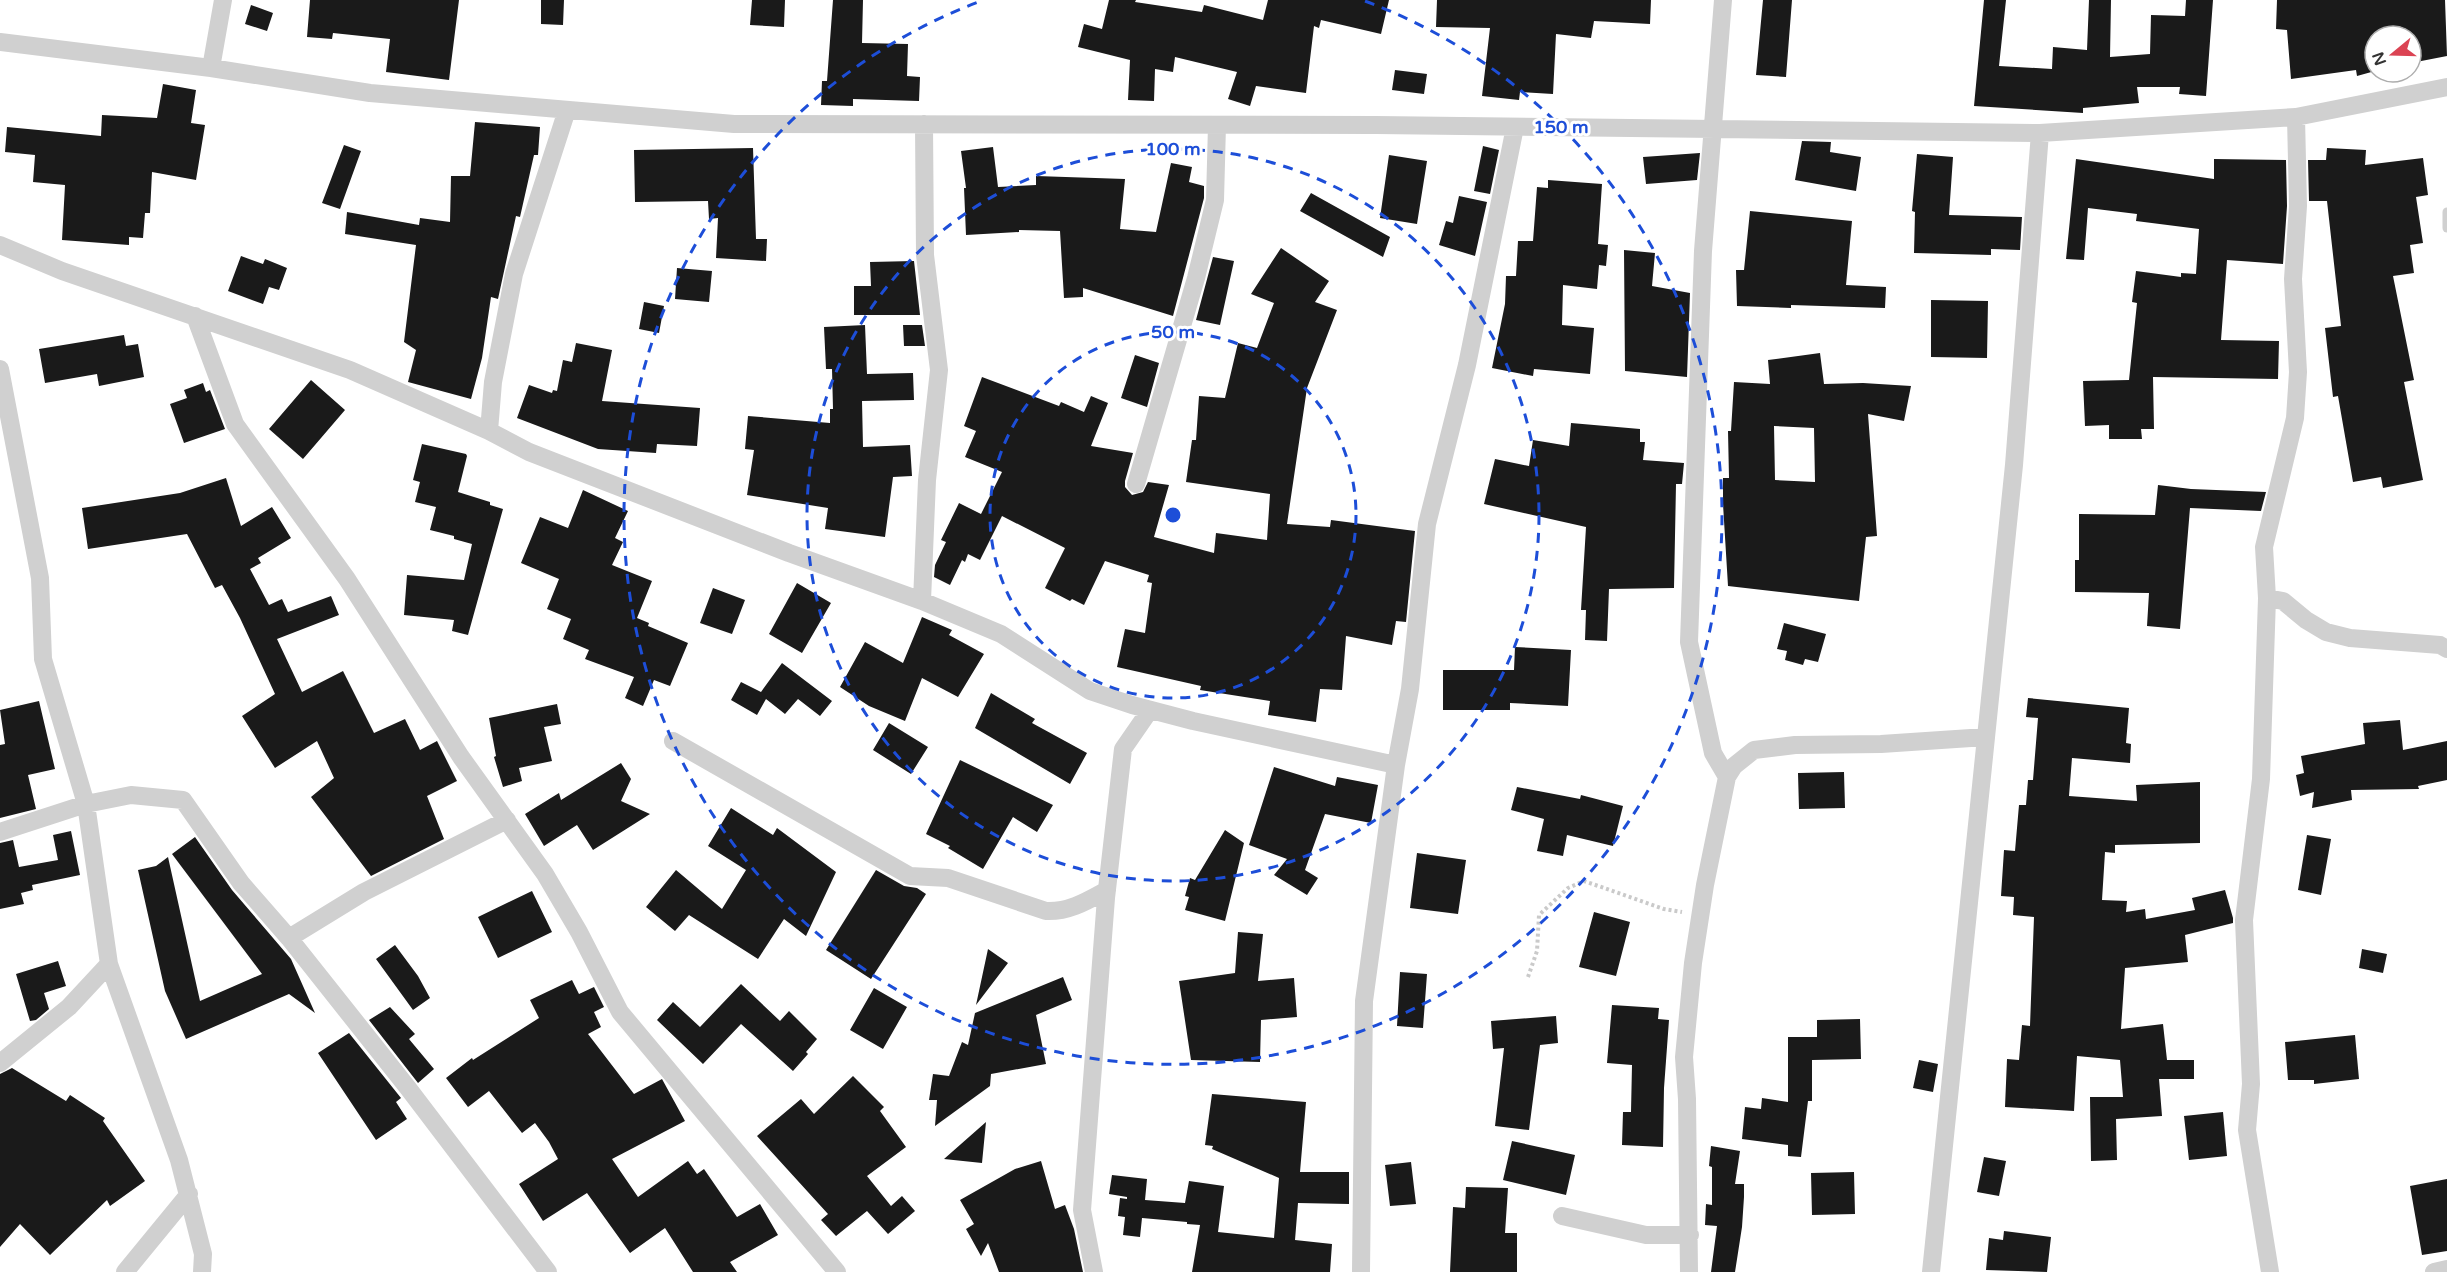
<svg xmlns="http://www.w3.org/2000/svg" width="2447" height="1272" viewBox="0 0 2447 1272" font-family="'Varela Round',sans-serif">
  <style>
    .building { fill: #1a1a1a; fill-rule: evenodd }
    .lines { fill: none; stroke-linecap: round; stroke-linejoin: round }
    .path { stroke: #cacaca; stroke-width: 4; stroke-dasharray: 3 3; stroke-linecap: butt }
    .service { stroke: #d0d0d0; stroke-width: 9 }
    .minor { stroke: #d0d0d0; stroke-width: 18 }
    .ring { fill: none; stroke: #1d4ed8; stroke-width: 3; stroke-dasharray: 10 8 }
    .centre { fill: #1d4ed8; stroke: #fff; stroke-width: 3 }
    .ring-label { font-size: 18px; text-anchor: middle; font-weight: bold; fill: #1d4ed8; stroke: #fff; stroke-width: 6; stroke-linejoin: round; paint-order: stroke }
  </style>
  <rect width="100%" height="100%" fill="#fff"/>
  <path class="building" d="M310,0H459L449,80L386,72L390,39L333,33L332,39L307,37Z
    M541,0H564L563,25L541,24Z
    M752,0H785L784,27L750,25Z
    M833,0H863L862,43L908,44L907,76L920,77L919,101L853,99V106L821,105L822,81H827Z
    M1109,0H1136L1135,2L1202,12L1204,5L1263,20L1268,0H1389L1381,34L1321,20L1319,28L1314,26L1306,93L1256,86L1250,106L1228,99L1237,72L1175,57L1173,72L1155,69L1154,101L1128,100L1130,60L1078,47L1084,24L1102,29Z
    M1437,0H1651L1650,24L1594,21L1591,38L1556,34L1553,94L1520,92L1519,100L1482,96L1490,28L1436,27Z
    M1763,0H1792L1786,77L1756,75Z
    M1984,0H2006L1999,66L2052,69L2053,47L2087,50L2089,0H2111L2110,57L2150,54L2151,15L2185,16L2186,0H2213L2206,96L2179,94L2180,87H2137L2139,103L2083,108V113L1974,106Z
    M2277,0H2445L2447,56L2411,63V36H2375V71L2357,76L2356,70L2291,79L2287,30L2276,29Z
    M251,5L273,13L267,31L245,24Z
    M1395,70L1427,74L1424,94L1392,90Z
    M163,84L196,90L191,123L205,125L196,180L152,172L150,213H145L143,238L129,237V245L62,240L65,185L33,182L35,155L5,152L7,127L101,136L102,115L157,118Z
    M475,122L540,127L538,155H534L520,217L516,216L498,299L491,297L482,358L471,399L408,382L416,350L404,342L416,245L345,234L347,212L419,225L420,218L450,222L451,176H470Z
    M1802,141L1831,142L1830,152L1861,157L1856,191L1795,180Z
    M344,145L361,151L340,209L322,203Z
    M1483,146L1499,150L1490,194L1474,191Z
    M993,147L998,187L1036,185V176L1125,179L1120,229L1156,232L1171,163L1192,167L1189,182L1204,186V198L1173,316L1083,288V297L1064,298L1060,231L1019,230V232L966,235L964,188H966L961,151Z
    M753,148L756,239H767L766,261L716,258L718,218L709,219L708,201L635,202L634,150Z
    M2327,148L2366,150L2365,165L2423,158L2428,195L2416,197L2423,243L2410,245L2414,273L2393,276L2414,380L2404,382L2423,480L2383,488L2381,477L2353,482L2338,396L2333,397L2325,328L2341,326L2327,201H2309L2308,160H2326Z
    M1700,153L1697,180L1646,184L1643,157Z
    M1917,154L1953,157L1949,215L2022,217L2020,250L1991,249V255L1914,253L1915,212L1912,211Z
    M1389,155L1427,161L1417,224L1380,218Z
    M2076,159L2214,179V159L2286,160L2287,206L2283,264L2227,260L2221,340L2279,341L2278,379L2153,377L2154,429H2141L2142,439H2109V425L2085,426L2083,381L2129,380L2137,303L2132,302L2136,271L2181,277V273L2196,274L2199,229L2136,221L2137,214L2088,208L2084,260L2066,259Z
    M1548,180L1602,184L1598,244L1608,245L1606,266L1599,265L1597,289L1563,285L1562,325L1594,328L1590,374L1534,369L1533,376L1492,368L1505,304L1506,276H1516L1518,241H1533L1537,187L1548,188Z
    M1311,193L1390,237L1383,257L1300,211Z
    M1459,196L1487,202L1475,256L1439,245L1446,221L1453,223Z
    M1750,211L1852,221L1846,285L1886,287L1885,308L1791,305V308L1737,306L1736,270H1744Z
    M1281,248L1329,281L1315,302L1337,310L1307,388L1287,524L1330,527L1331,520L1415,531L1406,622L1396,621L1392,645L1346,636L1342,690L1320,689L1316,722L1268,715L1270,701L1200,690L1201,686L1117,667L1125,629L1145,633L1152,583L1147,582L1149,575L1105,561L1084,605L1072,599L1070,601L1045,588L1065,548L1002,516L980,560L968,554L965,562L962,560L950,585L934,577L935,565L946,542L941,540L959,503L981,514L1002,472L965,457L976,431L964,426L982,377L1059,406L1061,402L1084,412L1091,396L1108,403L1091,446L1133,453L1125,481V487L1132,495L1143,492L1148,482L1169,485L1154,537L1214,553L1216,533L1267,540L1270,494L1186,482L1192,440H1196L1199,396L1225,398L1238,343L1257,348L1274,303L1251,294Z
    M1624,250L1655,253L1652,286L1690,293L1687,377L1625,371Z
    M241,256L263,264L265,259L287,268L279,290L269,287L263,304L228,291Z
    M1213,257L1234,261L1220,325L1196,320Z
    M914,261L920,315H854V286H871L870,262Z
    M677,268L712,271L709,302L675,299Z
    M1931,300L1988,301L1987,358L1931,357Z
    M644,302L664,306L659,333L639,329Z
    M865,325L867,374L913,373L914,400L862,401L863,447L910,445L912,476L893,477L885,537L825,529L828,508L747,495L754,450L745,449L748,416L830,423V409H833L832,369H826L824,327Z
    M903,325H922L925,346H904Z
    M124,335L126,346L138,344L144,377L99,386L97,374L45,383L39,349Z
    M576,343L612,350L602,401L700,408L697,446L657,444L656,453L598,449L517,418L529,385L552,393L553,390L557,391L563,360L572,362Z
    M1820,353L1824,384L1863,383L1911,386L1904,421L1868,414L1877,536L1866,537L1859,601L1728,586L1723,504V478H1729L1728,431H1731L1734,382L1770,384L1768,360ZM1774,426L1814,428L1815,482L1775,480Z
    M1135,355L1159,363L1147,407L1121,398Z
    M311,380L345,410L303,459L269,429Z
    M203,383L206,392L210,390L225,429L184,443L170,404L187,398L184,390Z
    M1571,423L1640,429V442H1645L1643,460L1684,463L1682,484H1676L1674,588L1609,589L1607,641L1585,640L1586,610H1581L1586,527L1484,504L1495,459L1529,466L1533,440L1569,446Z
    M422,444L466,454L467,456L458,492L490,502V505L503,509L468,635L452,631L454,620L404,615L407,575L464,580L472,544L454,539V536L430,530L436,507L415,502L420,482L413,480Z
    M226,478L241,526L272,507L291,538L258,558L261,563L250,569L269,605L282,599L288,612L331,596L339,615L277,639L302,692L343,671L374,733L405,719L420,750L437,741L457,781L427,796L444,839L371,876L311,797L334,778L317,741L275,768L242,716L275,694L240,618L222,585L215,588L187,534L88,549L82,508L180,493Z
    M2158,485L2191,489L2266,492L2261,511L2190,508L2180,629L2147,626L2149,593L2075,592V560H2079V514L2155,515Z
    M583,490L628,511L615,538L623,542L612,565L652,581L637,618L649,623L648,626L688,643L670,686L654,680L643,706L625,698L634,677L585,659L589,650L563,639L571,619L547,609L559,579L521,563L540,517L568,528Z
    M797,583L831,603L802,653L769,634Z
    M713,588L745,600L732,634L700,623Z
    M922,617L952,630L949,635L984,654L958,697L922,678L905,721L869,706L840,687L865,642L903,663Z
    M1784,623L1826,634L1818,662L1805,659L1803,665L1785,660L1787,651L1777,649Z
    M1515,647L1571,650L1568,706L1510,703V710H1443V670H1514Z
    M782,663L832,701L820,716L798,699L785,714L766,699L757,715L731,700L741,682L761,692Z
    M991,693L1035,719L1032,723L1087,753L1070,784L975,728Z
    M2028,698L2129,708L2126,743L2131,744L2130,763L2072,758L2069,796L2137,801L2136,785L2200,782V843L2115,845V853L2105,852L2102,900L2127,901L2126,912L2145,909L2146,919L2195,910L2192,898L2225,890L2233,918V923L2185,935L2188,962L2125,968L2121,1029L2163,1024L2167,1060H2194V1079H2159L2162,1116L2116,1119L2117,1160L2091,1161L2090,1097H2123L2120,1060L2077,1056L2074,1111L2005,1107L2007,1059L2019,1060L2022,1025L2030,1026L2034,917L2013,915L2014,897L2001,896L2004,850L2015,851L2019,805H2026L2028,780H2033L2038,718L2026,717Z
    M39,701L55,769L28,775L36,809L0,818V745L5,744L0,710Z
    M557,704L561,724L544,727L552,761L519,768L522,781L503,787L494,757L496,756L489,718Z
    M2400,720L2403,750L2447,741V780L2418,786L2419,789L2351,790L2352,800L2312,808L2314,792L2300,796L2296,775L2304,773L2301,756L2365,744L2363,723Z
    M889,723L928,747L911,774L873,750Z
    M960,760L1053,805L1037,832L1013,817L983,869L948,848L950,846L926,834Z
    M621,763L631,779L621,801L650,814L593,850L577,825L544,846L525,814L559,793L561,800Z
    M1274,767L1335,786L1337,777L1378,785L1371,823L1325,814L1305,870L1318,878L1307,895L1274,875L1287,859L1249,845Z
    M1844,772L1845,808L1799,809L1798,773Z
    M1517,787L1580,799L1581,795L1623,806L1613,846L1567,835L1563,856L1537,851L1544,819L1511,810Z
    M731,808L773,835L777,828L836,872L806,936L784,919L758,959L689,915L675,931L646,907L676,870L722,909L746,870L708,846Z
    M1225,830L1244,843L1225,921L1185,910L1189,897L1185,896L1190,878L1195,880Z
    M71,831L80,875L32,885L33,890L21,893L24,904L0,909V843L13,840L19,867L58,860L53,835Z
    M2307,835L2331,839L2321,895L2298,890Z
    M195,837L232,890L291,959L315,1013L289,994L186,1039L165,991L138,870L156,866L168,857L200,1001L262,974L172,854Z
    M1417,853L1466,860L1458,914L1410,908Z
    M876,870L904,886L917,888L926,894L871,979L826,950Z
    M532,891L552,932L498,958L478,917Z
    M1594,912L1630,922L1616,976L1579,967Z
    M1238,932L1263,934L1258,981L1294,978L1297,1017L1261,1020L1260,1062L1191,1060L1179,981L1235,973Z
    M395,945L418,976L430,998L413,1010L376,959Z
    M988,949L1008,963L976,1005Z
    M2362,949L2387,954L2383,973L2359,968Z
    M58,961L66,986L44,993L49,1009L36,1020L30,1021L16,974Z
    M1400,972L1427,974L1423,1028L1397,1026Z
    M1063,977L1072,1000L1036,1015L1046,1064L991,1074L990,1086L935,1126L937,1100H929L933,1074L949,1076L962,1042L968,1045L975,1013Z
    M572,980L579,994L594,987L604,1007L594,1012L601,1027L588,1034L634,1094L662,1079L685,1121L612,1159L638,1197L688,1161L697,1174L704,1169L737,1217L760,1204L778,1235L730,1262L737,1272H693L665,1228L630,1253L587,1193L543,1221L519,1184L558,1159L549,1142L535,1123L522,1133L489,1091L468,1107L446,1078L472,1058L473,1060L539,1018L530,1000Z
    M741,984L780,1021L789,1011L817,1039L806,1052L808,1054L793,1071L741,1024L703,1064L657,1020L673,1002L700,1027Z
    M874,988L907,1007L883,1049L850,1030Z
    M1612,1005L1659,1008L1658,1019L1669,1020L1664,1088L1663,1147L1622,1145L1623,1112H1631L1632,1065L1607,1063Z
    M390,1007L415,1034L409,1039L434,1069L418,1083L369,1020Z
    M1556,1016L1558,1043L1540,1045L1529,1130L1495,1126L1504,1048L1493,1049L1491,1021Z
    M1860,1019L1861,1059L1812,1060V1101H1808L1801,1157L1788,1156V1145L1742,1139L1745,1107L1761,1109L1762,1098L1788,1102V1037H1817V1020Z
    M349,1033L401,1098L396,1102L407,1119L376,1140L318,1053Z
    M2355,1035L2359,1079L2314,1084V1080H2288L2285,1042Z
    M1919,1060L1938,1064L1933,1092L1913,1088Z
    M12,1068L66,1101L70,1095L105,1118L103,1121L145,1181L110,1206L107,1200L50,1255L20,1224L0,1247V1074Z
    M853,1076L884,1107L880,1111L906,1147L867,1176L891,1206L902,1196L915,1211L888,1234L867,1211L836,1236L821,1220L828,1214L757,1136L801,1099L814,1114Z
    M1212,1094L1306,1102L1300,1172H1349V1204L1298,1203L1295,1240L1332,1244L1330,1272H1192L1200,1225L1187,1224V1222L1142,1218L1140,1237L1123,1235L1125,1217L1118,1216L1120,1198L1127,1199V1197L1109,1194L1112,1175L1147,1179L1145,1200L1185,1203L1189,1181L1224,1186L1218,1232L1274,1238L1279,1178L1212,1149L1213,1146L1205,1145Z
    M2223,1112L2227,1156L2189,1160L2184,1116Z
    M986,1122L982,1163L944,1159Z
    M1512,1141L1575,1155L1566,1195L1503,1180Z
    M1711,1146L1740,1151L1735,1184H1744V1197L1742,1227L1735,1272H1711L1717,1226L1705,1225L1706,1204L1712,1205V1167L1709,1166Z
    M1984,1157L2006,1161L1999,1196L1977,1192Z
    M1041,1161L1055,1209L1065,1205L1074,1229L1083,1272H999L988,1243L981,1256L966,1229L974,1224L960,1200L1015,1169Z
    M1411,1162L1416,1204L1390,1206L1385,1165Z
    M1854,1172L1855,1214L1812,1215L1811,1173Z
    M2447,1179V1251L2422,1255L2410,1186Z
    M1466,1187L1508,1188L1505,1233H1517V1272H1450L1453,1207L1465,1208Z
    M2004,1231L2051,1237L2047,1272L1986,1270L1989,1238L2003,1240Z"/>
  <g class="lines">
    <path class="path" d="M1528,977L1537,951L1539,915L1568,888L1584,881L1664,909L1682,912"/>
    <path class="service" d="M2447,212V228"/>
    <path class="minor" d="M1723,0L1703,251L1689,642L1713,753L1727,777
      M0,42L211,68L370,93L734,124L1376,125L2040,133L2296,117L2447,87
      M211,68L223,0
      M2296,117L2298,206L2293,279L2298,372L2295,418L2264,547L2267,598L2283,601L2306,620L2326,632L2350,638L2440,645L2447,649
      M0,245L62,271L350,370L489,431L529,452L789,553L922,601L1001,634L1090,691L1132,705L1193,721L1396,765
      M195,316L235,424L347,579L461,757L545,874L579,932L620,1012L837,1272
      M0,369L40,578L43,659L86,804L109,964L179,1160L203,1254L202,1272
      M489,431L493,382L514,274L567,110
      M1136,484L1196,278L1215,200L1217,125
      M2267,598L2261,779L2244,920L2251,1084L2247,1130L2270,1272
      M922,601L927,480L939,370L925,255L924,124
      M673,741L910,876L948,878L1046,911C1069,912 1087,901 1107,890
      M0,832L86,804L131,795L183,800L241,883L289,938L408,1088L548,1272
      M289,938L364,892L507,820
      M0,1063L69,1007L109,964
      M1562,1216L1646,1235H1690
      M125,1272L189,1194
      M1094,1272L1082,1210L1106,898L1123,749L1150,710
      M1361,1272L1364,1001L1396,765L1410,689L1427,524L1467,365L1515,127
      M1689,1272L1687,1099L1684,1057L1693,963L1705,885L1727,777L1734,766L1754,750L1795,745L1881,744L1986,737
      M1931,1272L2014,465L2040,133
      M2434,1272L2447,1269"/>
  </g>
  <g class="ring">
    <circle cx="1173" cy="515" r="183"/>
    <circle cx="1173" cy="515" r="366"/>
    <path d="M1365 1A549 549 0 1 1 981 1"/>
  </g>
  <circle cx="1173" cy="515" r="9" class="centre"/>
  <g class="ring-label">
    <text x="1561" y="133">150 m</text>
    <text x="1173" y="155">100 m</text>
    <text x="1173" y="338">50 m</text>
  </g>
  <g transform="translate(2393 54) rotate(251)"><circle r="28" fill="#ffffff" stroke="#adadad" stroke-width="1.5"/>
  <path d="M0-4.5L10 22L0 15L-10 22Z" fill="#db4353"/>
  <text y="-9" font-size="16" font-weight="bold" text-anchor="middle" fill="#333333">N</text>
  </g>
</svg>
